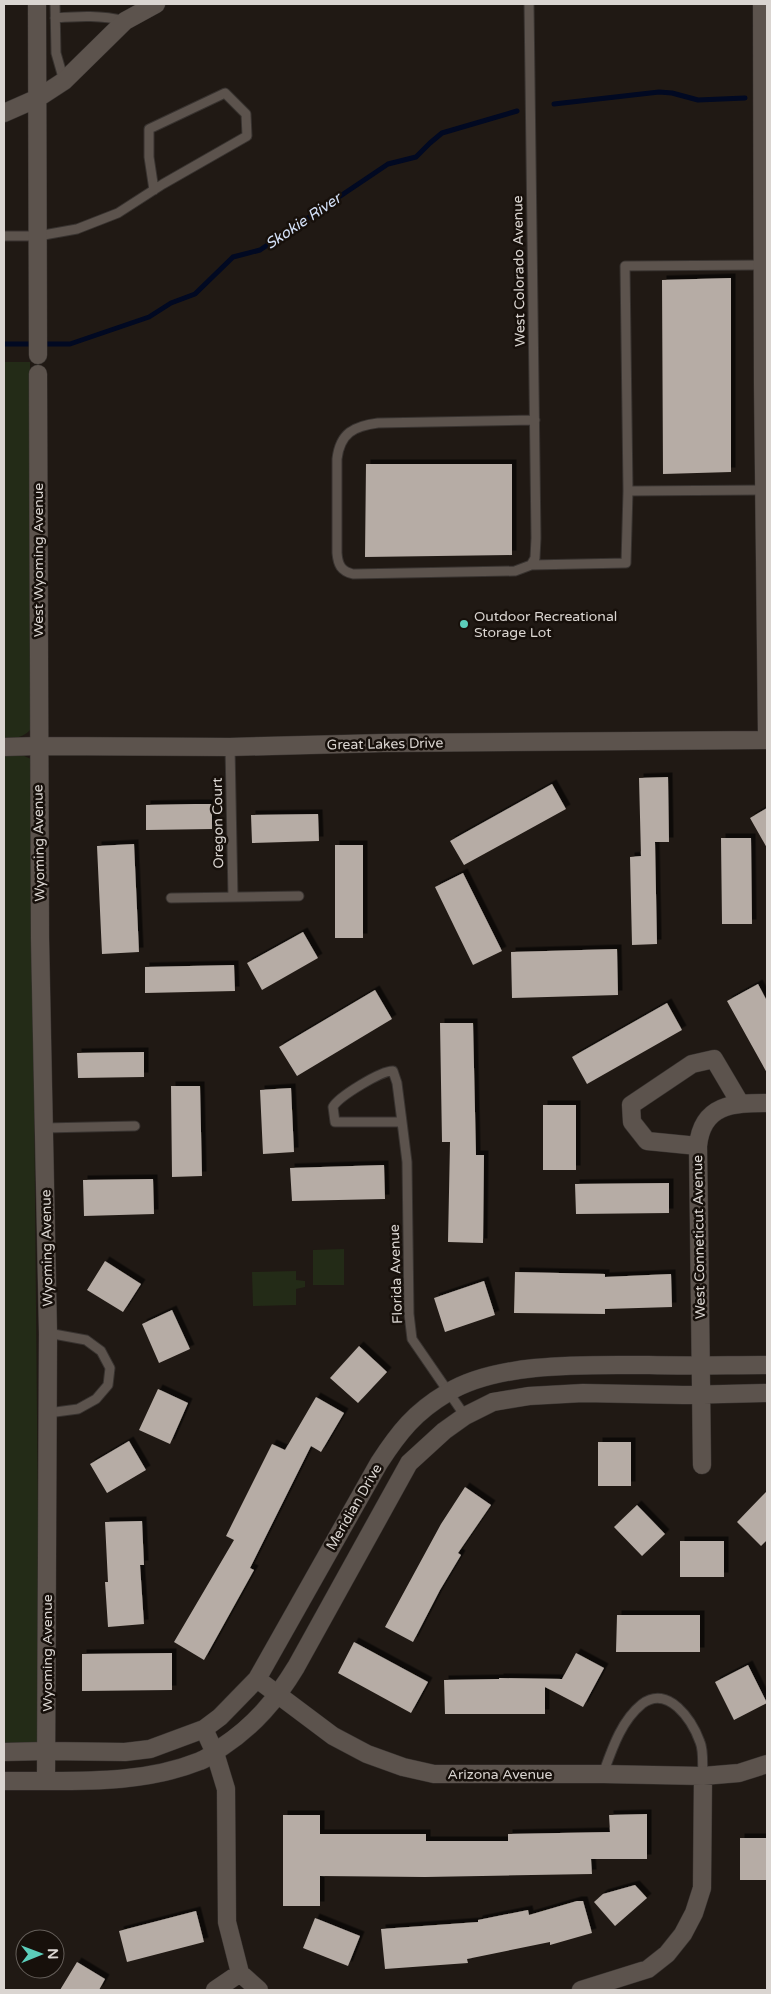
<svg xmlns="http://www.w3.org/2000/svg" width="771" height="1994" viewBox="0 0 771 1994" font-family="'Varela Round',sans-serif">
  <style>
    .green { fill: #232b17 }
    .lines { fill: none; stroke-linecap: round; stroke-linejoin: round }
    .stream { stroke: #010922; stroke-width: 5 }
    .building { fill: #b6aca5; filter: url(#shadow) }
    .service-casing { stroke: #383330; stroke-width: 11 }
    .minor-casing { stroke: #383330; stroke-width: 19 }
    .service { stroke: #5c534d; stroke-width: 9 }
    .minor { stroke: #5c534d; stroke-width: 18 }
    .poi-dot { fill: #5bcebb; stroke: #17100b; stroke-width: 2 }
    .labels { text-anchor: middle; dominant-baseline: central; stroke-width: 5; stroke-linejoin: round; paint-order: stroke }
    .street-label { font-size: 14px; fill: #dad5d1; stroke: #17100b }
    .poi-label { font-size: 14px; fill: #dad5d1; stroke: #17100b; text-anchor: start }
    .water-label { font-size: 15px; font-style: italic; fill: #d4e1f8; stroke: #17100b }
  </style>
  <defs>
    <filter id="shadow"><feDropShadow dx="4.5" dy="-4.5" stdDeviation="0" flood-color="#0009"/></filter>
  </defs>
  <rect width="100%" height="100%" fill="#201914"/>
  <path class="green" d="M4,362H30L32,728C23,738 17,738 4,738Z
    M4,755H22L31,759L38,1525L37,1743L4,1745Z
    M344,1249V1285H313V1250Z
    M296,1271V1280L305,1281V1287L296,1289V1305L253,1306L252,1272Z"/>
  <g class="lines">
    <path class="stream" d="M554,104L659,92L672,93L698,100L745,98
      M4,344H70L149,317L171,303L195,294L233,257L260,250L388,164L416,157L430,143L442,133L517,111"/>
  </g>
  <path class="building" d="M731,278V472L663,474L662,280Z
    M366,464H512V555L365,557Z
    M668,777L669,842H655L657,944L632,945L630,857L641,856L639,778Z
    M552,784L566,809L464,865L450,841Z
    M195,804H212V829L146,830V805Z
    M767,808V848L750,818Z
    M318,814L319,841L252,843L251,815Z
    M721,838H751L752,924H722Z
    M134,844L139,952L102,954L97,846Z
    M335,845H363V938H335Z
    M463,873L502,951L473,965L435,887Z
    M303,932L318,958L262,990L247,963Z
    M617,949L618,995L512,998L511,952Z
    M234,965L235,991L145,993V967Z
    M758,984L767,1001V1073L727,1001Z
    M375,990L392,1019L297,1076L279,1047Z
    M667,1003L682,1030L587,1084L572,1057Z
    M440,1023H473L476,1155H484L483,1243L448,1242L450,1142H442Z
    M144,1052V1077L78,1078L77,1053Z
    M171,1086H200L202,1176L172,1177Z
    M291,1088L294,1152L263,1154L260,1090Z
    M543,1105H576V1170H543Z
    M384,1165L385,1199L292,1201L290,1168Z
    M153,1179L154,1214L84,1216L83,1180Z
    M669,1183V1213L576,1214L575,1184Z
    M105,1261L141,1284L123,1312L87,1290Z
    M515,1272L605,1274V1277L671,1274L672,1307L605,1309V1314L514,1313Z
    M484,1281L495,1315L445,1332L434,1298Z
    M172,1310L190,1349L159,1363L142,1324Z
    M359,1346L387,1372L358,1403L330,1378Z
    M158,1389L188,1403L170,1444L139,1430Z
    M316,1397L344,1413L321,1452L311,1446L250,1568L254,1570L204,1660L174,1642L234,1540L226,1536L272,1444L285,1450Z
    M129,1441L146,1470L107,1493L90,1464Z
    M598,1442H631V1486H598Z
    M465,1487L491,1505L458,1553L461,1555L440,1590L413,1642L385,1627L441,1524Z
    M767,1491V1540L761,1546L737,1522Z
    M637,1505L665,1534L642,1556L614,1527Z
    M142,1521L144,1565H140L144,1624L108,1627L105,1582H108L105,1522Z
    M680,1541H724V1577H680Z
    M617,1615H700V1652H616Z
    M354,1642L428,1682L411,1713L338,1673Z
    M172,1653V1690L82,1691V1654Z
    M576,1653L604,1668L583,1707L545,1687V1714H445L444,1680L499,1679V1678L562,1679Z
    M748,1665L767,1703L734,1720L715,1682Z
    M647,1814V1859H591L592,1874L425,1877L320,1876V1906H283V1815H320V1834H426V1841H508V1834L610,1832L609,1815Z
    M740,1838H767V1880H740Z
    M635,1885L647,1898L615,1926L594,1902L603,1894Z
    M577,1901H583L592,1933L550,1945V1942L467,1959L468,1963L385,1969L381,1929L478,1922V1920L528,1910L529,1915Z
    M196,1911L204,1942L127,1962L119,1931Z
    M315,1918L360,1936L348,1966L303,1948Z
    M77,1962L105,1979L99,1990H60Z"/>
  <g class="lines">
    <defs>
      <path id="service" d="M55,4L56,53L64,81
        M529,4L536,538L535,558L531,565L515,571L353,574C341,571 338,565 337,553V459C340,433 354,426 378,423L535,420
        M55,18C80,16 101,15 125,21
        M4,236H38L77,229L118,213L163,184L247,136L246,114L225,93L149,129V157L154,190
        M763,265L625,266L628,491L764,490
        M531,565L626,563L628,491
        M230,747L233,897
        M171,898L299,896
        M402,1122L397,1083L393,1071C382,1070 338,1097 333,1107L335,1122H402L407,1162L409,1314L412,1339L465,1416
        M44,1128L135,1126
        M48,1413L78,1409L96,1399L108,1385L110,1368L101,1351L86,1340L48,1333
        M603,1774C612,1749 621,1721 642,1704C668,1684 692,1720 700,1742C704,1751 702,1766 703,1776"/>
      <path id="minor" d="M37,4L38,355
        M762,4L763,385L767,735
        M4,113L38,98L64,81L125,21L156,4
        M38,374L40,938L48,1333L46,1780
        M4,747L38,746L230,747L384,743L767,740
        M698,1146L647,1141L632,1122L631,1105L692,1064L714,1059L740,1103
        M702,1465L698,1146C702,1104 733,1103 767,1103
        M257,1679L333,1736L367,1754L403,1767L434,1774H603L703,1776L739,1773L767,1764
        M204,1729L215,1753L226,1789L227,1922L240,1973L259,1990
        M4,1752L46,1751L125,1752L150,1749L204,1729L220,1717L257,1679L379,1463C399,1432 415,1412 447,1393C499,1361 590,1365 649,1365C688,1366 728,1365 767,1365
        M4,1781C69,1780 138,1786 200,1761C208,1758 215,1752 222,1747C254,1726 276,1700 296,1667L409,1463L444,1431L465,1416L493,1402L529,1396L583,1393L683,1395L767,1393
        M215,1990L240,1973
        M581,1990L648,1969L667,1954L683,1934L694,1913L702,1888L703,1776"/>
    </defs>
    <use href="#service" class="service-casing"/>
    <use href="#minor" class="minor-casing"/>
    <use href="#service" class="service"/>
    <use href="#minor" class="minor"/>
  </g>
  <circle class="poi-dot" cx="464" cy="624" r="5"/>
  <g class="labels">
    <g class="street-label">
      <text transform="translate(519 271) rotate(-91)">West Colorado Avenue</text>
      <text transform="translate(38 560) rotate(-90)">West Wyoming Avenue</text>
      <text transform="translate(385 744) rotate(-1)">Great Lakes Drive</text>
      <text transform="translate(218 823) rotate(-91)">Oregon Court</text>
      <text transform="translate(39 843) rotate(-91)">Wyoming Avenue</text>
      <text transform="translate(699 1237) rotate(-91)">West Conneticut Avenue</text>
      <text transform="translate(47 1248) rotate(-91)">Wyoming Avenue</text>
      <text transform="translate(396 1274) rotate(-92)">Florida Avenue</text>
      <text transform="translate(354 1507) rotate(-60)">Meridian Drive</text>
      <text transform="translate(47 1653) rotate(-90)">Wyoming Avenue</text>
      <text x="500" y="1774">Arizona Avenue</text>
    </g>
    <g class="poi-label">
      <text x="474" y="616">Outdoor Recreational<tspan x="474" dy="16">Storage Lot</tspan></text>
    </g>
    <g class="water-label">
      <text transform="translate(303 221) rotate(-34)">Skokie River</text>
    </g>
  </g>
  <rect width="771" height="1994" fill="none" stroke="#dad5d1" stroke-width="10"/>
  <g transform="translate(40 1954) rotate(89)"><circle r="24" fill="#17100b" stroke="#655f5a"/>
  <path d="M0-4L9 19L0 12L-9 19Z" fill="#5bcebb"/>
  <text y="-8" font-size="14" font-weight="bold" text-anchor="middle" fill="#dad5d1">N</text>
  </g>
</svg>
